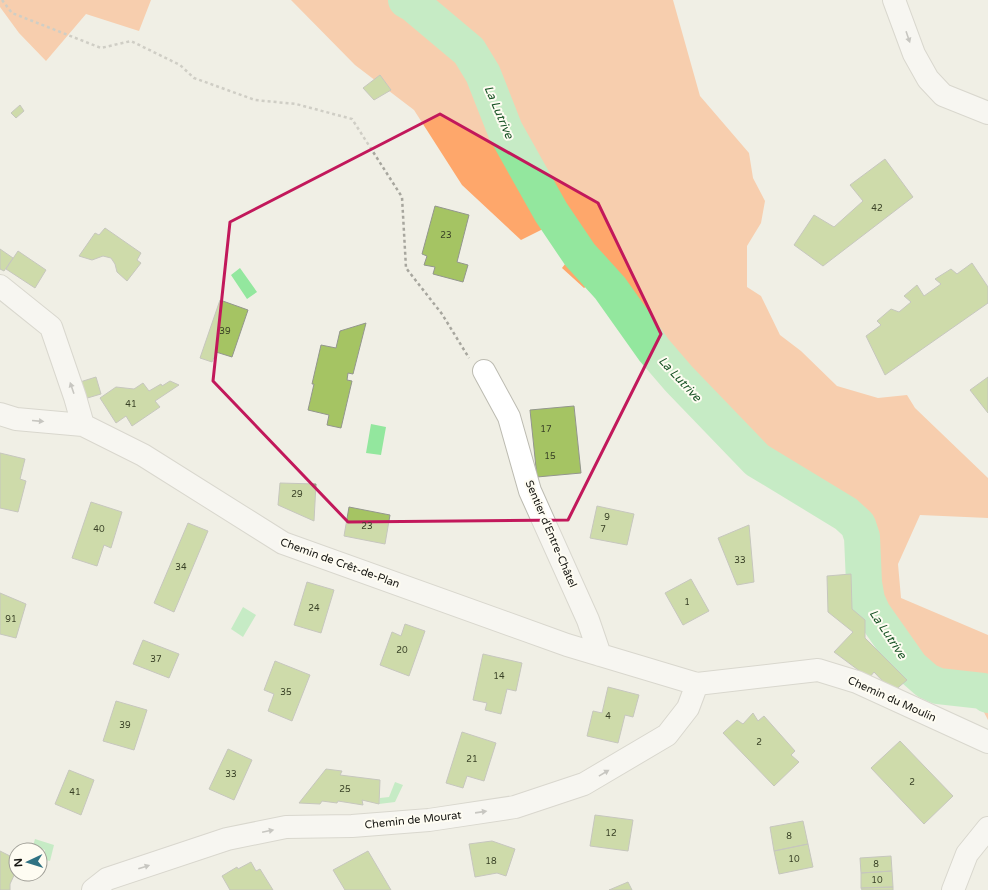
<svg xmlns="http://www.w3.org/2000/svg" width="988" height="890" viewBox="0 0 988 890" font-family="'Varela Round',sans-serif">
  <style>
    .green { fill: #fea76b }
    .water { fill: #93e79e }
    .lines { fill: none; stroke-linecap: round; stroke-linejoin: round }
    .river { stroke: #93e79e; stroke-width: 36 }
    .building { fill: #a5c463; stroke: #93968d }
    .minor-casing { stroke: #bcbbb1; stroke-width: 24 }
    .path { stroke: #a7a69e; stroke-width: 2.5; stroke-dasharray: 3 3; stroke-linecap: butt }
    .minor { stroke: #fff; stroke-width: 22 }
    .oneway { fill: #969694 }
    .marked { fill: none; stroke: #c2185b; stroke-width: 3; stroke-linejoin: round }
    .labels { text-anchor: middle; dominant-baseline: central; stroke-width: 4; stroke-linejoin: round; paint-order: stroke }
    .number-label { font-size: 9px; fill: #394126 }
    .street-label { font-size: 11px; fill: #151511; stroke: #fefcf2 }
    .water-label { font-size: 12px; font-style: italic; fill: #185325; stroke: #fefcf2 }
  </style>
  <rect width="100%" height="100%" fill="#f0efe5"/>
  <path class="green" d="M0,0H151L139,31L86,14L46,61L19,33L0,7Z
    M291,0H673L700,96L749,153L753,178L765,201L761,223L747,246V287L761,296L780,335L801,351L837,386L878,398L907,395L915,408L988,478V518L920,515L898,564L901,598L988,635V720L975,695L920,692L870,624L857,528L669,363L637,314L606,273L584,288L562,268L579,246L557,222L521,240L462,185L414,110L355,65Z"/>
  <path class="water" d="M240,268L257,292L247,299L231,275Z
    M371,424L386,427L381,455L366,453Z
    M243,607L256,615L243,637L231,629Z
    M395,782L403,785L395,802L379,804L380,798L389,797Z
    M35,839L54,845L50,861L42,859L45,850L33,846Z"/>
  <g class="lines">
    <path class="river" d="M406,0L413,4L469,51L483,74L505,130L551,212L580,255L610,288L654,350L679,379L757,460L846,514L858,525L862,537L864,583L867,600L873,613L911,667L927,681L938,686L983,691L988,695"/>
  </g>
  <path class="building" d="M380,75L391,90L374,100L363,88Z
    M20,105L24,111L16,118L11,113Z
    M885,159L913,197L823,266L794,245L814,215L834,227L863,201L850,185Z
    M435,206L469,215L457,262L468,265L463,282L433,274L435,267L424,265L427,256L422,254Z
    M105,228L141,253L137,260L141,263L127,281L117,272L115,264L111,258L103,256L92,260L79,256L95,233L99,235Z
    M0,249L13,258L4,271L0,269Z
    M18,251L46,270L35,288L6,269Z
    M972,263L988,287V303L885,375L866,336L881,325L877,321L891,309L899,312L911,302L904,296L917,285L924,296L941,284L935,279L951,269L957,274Z
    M220,300L248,310L232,357L216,352L212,362L200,358Z
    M366,323L353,374L348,373L347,380L352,381L341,428L327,425L329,415L308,410L314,384H312L321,345L336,348L340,331Z
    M96,377L101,394L84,399L80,382Z
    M988,377V413L970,390Z
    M170,381L179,385L155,401L160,407L132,426L126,416L116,423L100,398L116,387L134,389L143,383L149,391L161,384L162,386Z
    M574,406L581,473L537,477L530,410Z
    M0,453L25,459L20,479L26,481L18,512L0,508Z
    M280,483L316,484L314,521L278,505Z
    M91,502L122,512L111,548L104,545L97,566L72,558Z
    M597,506L634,514L627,545L590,538Z
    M349,507L390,515L385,544L344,536Z
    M188,523L208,531L174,612L154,603Z
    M749,525L754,582L737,585L718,538Z
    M851,574L852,609L865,620V638L907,680L893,692L874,672L869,678L834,652L853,632L828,612L827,576Z
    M691,579L709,611L683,625L665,593Z
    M307,582L334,590L321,633L294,625Z
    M0,593L26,604L16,638L0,634Z
    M405,624L425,631L409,676L380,665L392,632L401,636Z
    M143,640L179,654L169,678L133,664Z
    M483,654L522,663L516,691L507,689L501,714L485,710L487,703L473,700Z
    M275,661L310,675L292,721L268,711L274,694L264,690Z
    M608,687L639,695L633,717L625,715L618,743L587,736L593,711L602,713Z
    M116,701L147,710L134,750L103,741Z
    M753,713L758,721L764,716L795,751L791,755L799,762L774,786L723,733L737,720L743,724Z
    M462,732L496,743L484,781L467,776L463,788L446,783Z
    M900,741L953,796L924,824L871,768Z
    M228,749L252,760L234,800L209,789Z
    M326,769L342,771L340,775L380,780L379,804L362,800L363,805L338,801L337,803L322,801L320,804L299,803Z
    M69,770L94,780L81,815L55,804Z
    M595,815L633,820L628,851L590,846Z
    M803,821L808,844L774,851L770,827Z
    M492,841L515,849L506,876L497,873L475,877L469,844Z
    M808,844L813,867L779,874L774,851Z
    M0,851L16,859V871L10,884V890H0Z
    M368,851L391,890H345L333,870Z
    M891,856L892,871L861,873L860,858Z
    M251,862L256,871L260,869L273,890H230L222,876L237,867L238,869Z
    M892,871L893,887L861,888V873Z
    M628,882L632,890H609Z
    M893,887V890H862L861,888Z"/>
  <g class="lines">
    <defs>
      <path id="minor" d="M894,0L914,54L928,79L943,95L988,113
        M0,286L51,327L75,397L83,425
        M484,371L509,417L530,491L588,620L600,655
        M0,414L16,419L83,425L143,455L283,543L567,645L697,684L818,670L857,682L988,742
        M93,890L107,879L227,839L286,827L352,826L429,820L515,807L584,784L667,735L688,708L697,684
        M953,890L967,854L988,828"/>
    </defs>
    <use href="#minor" class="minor-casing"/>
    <path class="path" d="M2,0L12,13L101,48L131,41L180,65L194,78L255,100L296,104L352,119L402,197L406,268L442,314L469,358"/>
    <use href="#minor" class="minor"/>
  </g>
  <defs><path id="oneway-solid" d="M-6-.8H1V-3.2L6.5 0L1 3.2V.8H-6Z"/></defs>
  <g class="oneway">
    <use href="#oneway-solid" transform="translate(908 37) rotate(71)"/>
    <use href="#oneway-solid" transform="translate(72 388) rotate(-109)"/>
    <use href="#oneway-solid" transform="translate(38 421) rotate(5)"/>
    <use href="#oneway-solid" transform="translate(604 773) rotate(-31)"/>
    <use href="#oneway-solid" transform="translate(481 812) rotate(-8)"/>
    <use href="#oneway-solid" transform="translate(268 831) rotate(-12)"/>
    <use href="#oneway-solid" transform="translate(144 867) rotate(-18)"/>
  </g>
  <path d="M0 0H988V890H0ZM440,114L598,203L661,334L568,520L348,522L213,381L230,222Z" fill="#f0efe5" fill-opacity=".55" fill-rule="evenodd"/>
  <path class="marked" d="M440,114L598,203L661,334L568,520L348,522L213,381L230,222Z"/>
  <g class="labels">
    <g class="number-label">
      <text x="877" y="208">42</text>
      <text x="446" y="235">23</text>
      <text x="225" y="331">39</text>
      <text x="131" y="404">41</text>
      <text x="546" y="429">17</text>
      <text x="550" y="456">15</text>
      <text x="297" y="494">29</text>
      <text x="607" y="517">9</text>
      <text x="367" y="526">23</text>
      <text x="99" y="529">40</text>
      <text x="603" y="529">7</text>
      <text x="740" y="560">33</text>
      <text x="181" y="567">34</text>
      <text x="687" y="602">1</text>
      <text x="314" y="608">24</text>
      <text x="11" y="619">91</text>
      <text x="402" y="650">20</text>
      <text x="156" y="659">37</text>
      <text x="499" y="676">14</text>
      <text x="286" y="692">35</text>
      <text x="608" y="716">4</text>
      <text x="125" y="725">39</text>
      <text x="759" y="742">2</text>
      <text x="472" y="759">21</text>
      <text x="231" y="774">33</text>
      <text x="912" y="782">2</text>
      <text x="345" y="789">25</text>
      <text x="75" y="792">41</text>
      <text x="611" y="833">12</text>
      <text x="789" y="836">8</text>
      <text x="794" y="859">10</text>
      <text x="491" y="861">18</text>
      <text x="876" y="864">8</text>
      <text x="877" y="880">10</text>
    </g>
    <g class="street-label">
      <text transform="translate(551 534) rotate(67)">Sentier d'Entre-Châtel</text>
      <text transform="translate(340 563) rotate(20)">Chemin de Crêt-de-Plan</text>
      <text transform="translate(892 699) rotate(24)">Chemin du Moulin</text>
      <text transform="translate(413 820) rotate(-6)">Chemin de Mourat</text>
    </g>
    <g class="water-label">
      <text transform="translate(499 112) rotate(67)">La Lutrive</text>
      <text transform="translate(680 379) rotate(47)">La Lutrive</text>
      <text transform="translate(888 634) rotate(56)">La Lutrive</text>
    </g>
  </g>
  <g transform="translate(28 862) rotate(266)"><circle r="19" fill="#fefcf2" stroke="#a1a098"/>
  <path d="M0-3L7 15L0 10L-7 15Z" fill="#2f7283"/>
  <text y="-6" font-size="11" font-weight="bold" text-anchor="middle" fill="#151511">N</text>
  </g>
</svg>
